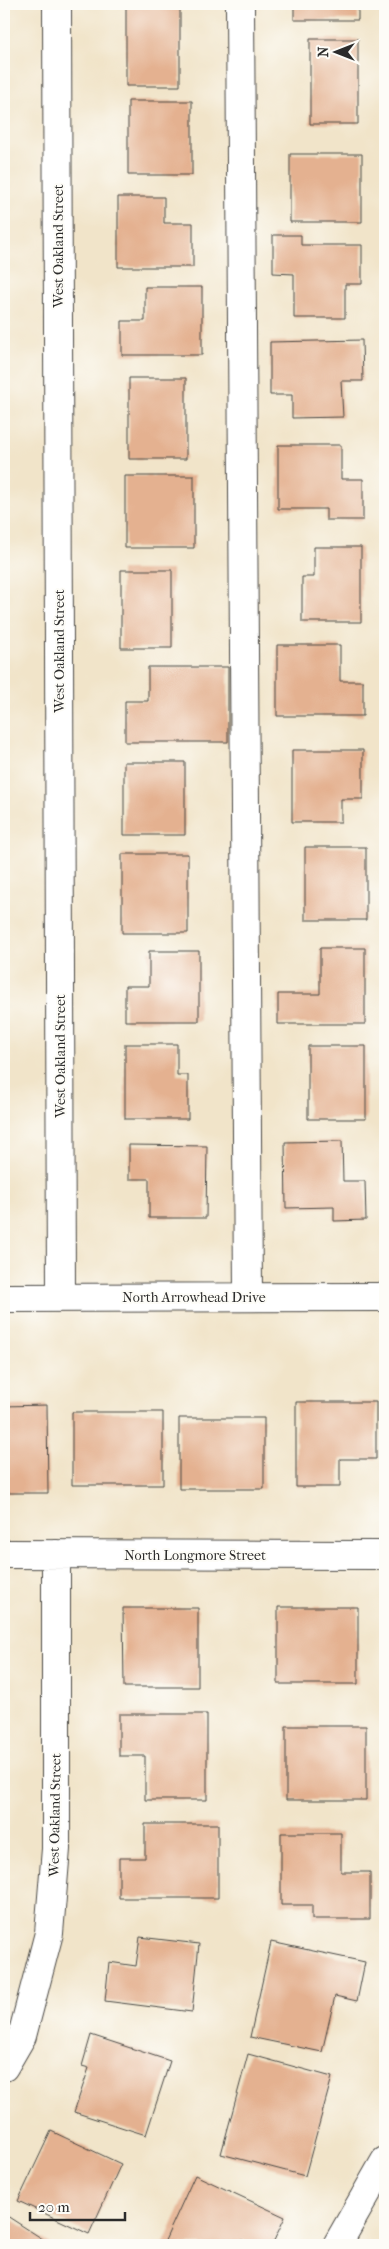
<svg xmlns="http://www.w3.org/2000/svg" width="389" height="2249" viewBox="0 0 389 2249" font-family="'IM FELL French Canon',serif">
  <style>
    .building { fill: #e4b190 }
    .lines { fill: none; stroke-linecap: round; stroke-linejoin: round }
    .minor-casing { stroke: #494743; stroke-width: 30 }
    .minor { stroke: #fff; stroke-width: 28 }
    .labels { text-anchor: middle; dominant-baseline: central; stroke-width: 4; stroke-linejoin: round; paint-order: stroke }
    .street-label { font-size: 14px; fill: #2b2b2b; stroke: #fdfcf7 }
  </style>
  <rect width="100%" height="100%" fill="#fdfcf7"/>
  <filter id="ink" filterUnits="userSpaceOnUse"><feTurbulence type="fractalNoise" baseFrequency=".02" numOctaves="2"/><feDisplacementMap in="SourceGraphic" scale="10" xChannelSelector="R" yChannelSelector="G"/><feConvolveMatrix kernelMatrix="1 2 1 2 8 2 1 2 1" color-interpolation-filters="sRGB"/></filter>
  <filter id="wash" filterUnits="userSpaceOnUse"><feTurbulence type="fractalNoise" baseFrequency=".0096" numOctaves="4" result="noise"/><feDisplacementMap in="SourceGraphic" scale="20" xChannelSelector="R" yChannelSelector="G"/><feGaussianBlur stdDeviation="1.12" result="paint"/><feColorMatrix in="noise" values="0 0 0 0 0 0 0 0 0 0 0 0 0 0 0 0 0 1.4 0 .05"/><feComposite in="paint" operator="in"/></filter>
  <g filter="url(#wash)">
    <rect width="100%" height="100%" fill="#f1e4c9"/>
    <g id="blocks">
      <path class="building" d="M126,4H180V86H126Z
        M294,4H358V20H294Z
        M310,39H358V124H310Z
        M128,101H192V175H128Z
        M290,154H362V222H290Z
        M118,197H164V223H193V267H118Z
        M273,235H301V245H362V284H345V318H294V274L273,273Z
        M145,287H202V355H122V321H145Z
        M362,340L363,381H341L343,417L292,418V395H270V342Z
        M129,378H186V459H129Z
        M278,445H341V479H363V520H326V509H278Z
        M125,476H194V548H125Z
        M314,547H361V622H302V577H314Z
        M121,570H172V648H121Z
        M277,645H340V681H363V716H277Z
        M148,667H228V742H125V701H148Z
        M292,750H363V799H341V822H292Z
        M124,762H185V835H124Z
        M305,847H366V920H305Z
        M122,854H188V933H122Z
        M320,948H365V1024H278V994H320Z
        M149,951H199V1021H125V986H149Z
        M125,1044H177V1075H188V1119H125Z
        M308,1046H366V1119H308Z
        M342,1141L343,1181H365L366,1220L334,1221V1207L286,1208L285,1142Z
        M129,1145L207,1146L206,1218H149V1179H129Z
        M296,1402H376V1459H340V1487H296Z
        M47,1405L48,1493H6L4,1406Z
        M72,1412H163V1485H72Z
        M179,1418H264V1489H179Z
        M278,1607H358V1684H278Z
        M123,1608H198V1687H124Z
        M119,1714H207V1800H145V1756H119Z
        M4,1718H6V1778H4Z
        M286,1726H366V1800H286Z
        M145,1824H218V1898H119V1858H145Z
        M281,1833H341V1872H370V1919H312V1905H281Z
        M140,1937L199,1944L192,2012L105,2001L109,1962L136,1966Z
        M271,1942L365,1962L357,2001L335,1996L322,2052L250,2037Z
        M91,2035L170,2061L146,2135L74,2112L89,2068L82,2066Z
        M248,2054L332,2077L305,2176L221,2154Z
        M51,2131L121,2164L89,2234L18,2201Z
        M195,2175L285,2217L272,2245H254L242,2240L240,2245H163Z
        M4,2214L52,2245H4Z"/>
    </g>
  </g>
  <g filter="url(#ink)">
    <use href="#blocks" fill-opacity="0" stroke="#494743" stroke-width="1"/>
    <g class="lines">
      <defs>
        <path id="minor" d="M57,4L61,1298
          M240,4L248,1297
          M4,1298L385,1297
          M4,1554L385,1555
          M4,2067L22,2036L49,1933L56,1849V1554
          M337,2245L385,2161"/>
      </defs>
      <use href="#minor" class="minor-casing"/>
      <use href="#minor" class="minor"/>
    </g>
  </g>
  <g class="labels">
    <g class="street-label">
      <text transform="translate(58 246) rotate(-90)">West Oakland Street</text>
      <text transform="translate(59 651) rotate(-90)">West Oakland Street</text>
      <text transform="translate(60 1056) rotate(-90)">West Oakland Street</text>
      <text x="194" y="1297">North Arrowhead Drive</text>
      <text x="195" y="1555">North Longmore Street</text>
      <text transform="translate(55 1815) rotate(-89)">West Oakland Street</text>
    </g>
  </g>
  <rect width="389" height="2249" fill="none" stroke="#fdfcf7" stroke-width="20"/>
  <g transform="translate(336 52) rotate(270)" stroke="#fdfcf7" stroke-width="4" paint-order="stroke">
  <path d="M0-4L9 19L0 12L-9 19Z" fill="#2b2b2b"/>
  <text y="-8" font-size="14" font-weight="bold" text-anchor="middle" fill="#2b2b2b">N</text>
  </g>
  <path d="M30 2212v8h95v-8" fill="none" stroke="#2b2b2b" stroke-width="2.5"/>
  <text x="38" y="2212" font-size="15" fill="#2b2b2b" stroke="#fdfcf7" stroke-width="4" paint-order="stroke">20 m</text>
</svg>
